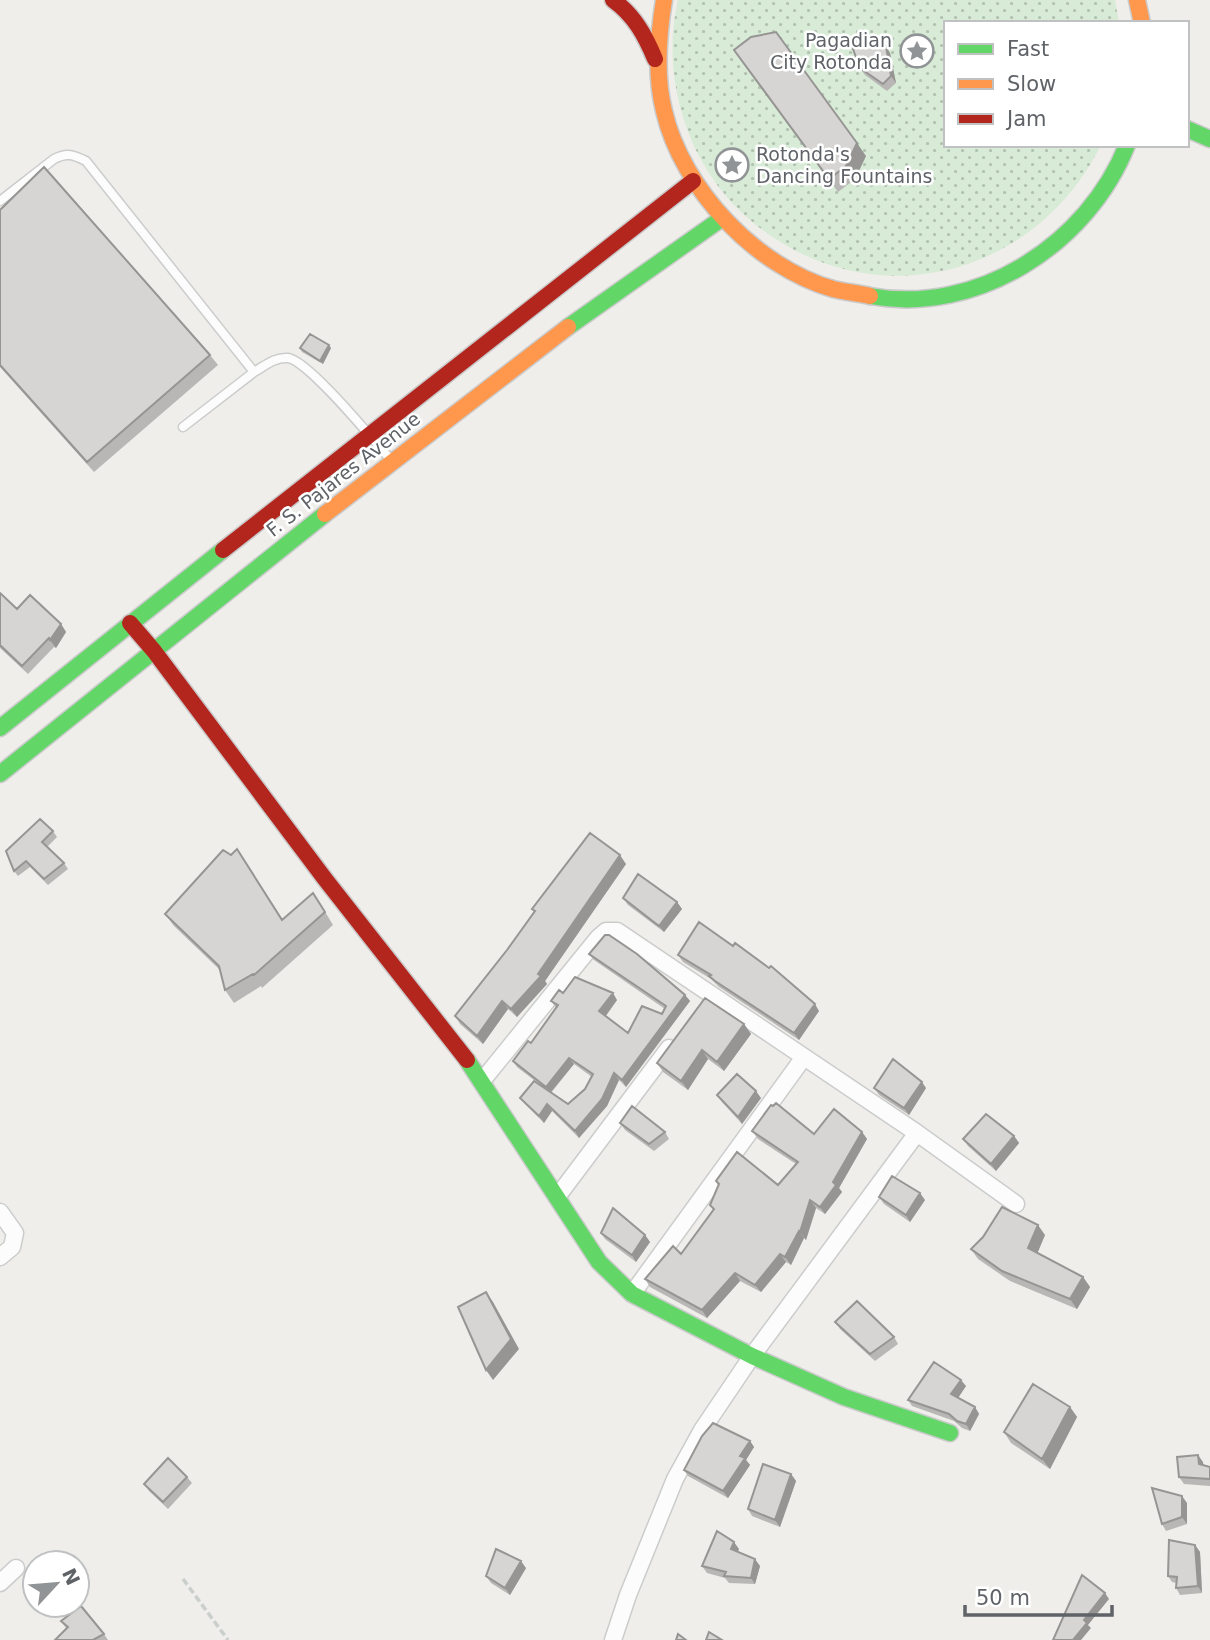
<svg xmlns="http://www.w3.org/2000/svg" width="1210" height="1640" viewBox="0 0 1210 1640" font-family="'DejaVu Sans',sans-serif">
  <style>
    .grass { fill: url(#grass-dots) }
    .lines { fill: none; stroke-linecap: round; stroke-linejoin: round }
    .lane-casing { stroke: #cbcccc; stroke-width: 11 }
    .street-casing { stroke: #cbcccc; stroke-width: 19 }
    .fast-casing { stroke: #cacacb; stroke-width: 19 }
    .slow-casing { stroke: #cacacb; stroke-width: 19 }
    .jam-casing { stroke: #cacacb; stroke-width: 19 }
    .path { stroke: #cacfcc; stroke-width: 3.5; stroke-dasharray: 7 3.5; stroke-linecap: butt }
    .lane { stroke: #fdfcfc; stroke-width: 8 }
    .street { stroke: #fdfcfc; stroke-width: 16 }
    .fast { stroke: #63d668; stroke-width: 16 }
    .slow { stroke: #ff974d; stroke-width: 16 }
    .jam { stroke: #b3261e; stroke-width: 16 }
    .wall { fill: #b8b7b5; fill-rule: evenodd }
    .shaded-wall { fill: #969594 }
    .building { fill: #d6d5d3; stroke: #969594; stroke-width: 2 }
    .labels { text-anchor: middle; dominant-baseline: central; stroke-width: 5; stroke-linejoin: round; paint-order: stroke }
    .poi-label { font-size: 19px; fill: #5f6368; stroke: #fff; text-anchor: end }
    .street-label { font-size: 19px; fill: #5f6368; stroke: #fff }
  </style>
  <defs>
    <pattern id="grass-dots" width="8" height="8" patternUnits="userSpaceOnUse" patternTransform="scale(1.75)"><rect width="8" height="8" fill="#d8ebd6"/><path d="M2 2h.1M6 6h.1" fill="none" stroke="#b2c2b1" stroke-width="1.8" stroke-linecap="round"/></pattern>
  </defs>
  <rect width="100%" height="100%" fill="#efeeea"/>
  <path class="grass" d="M678,0H1115L1119,23H946V145H1101C1037,274 881,317 764,231C728,205 700,167 686,126C672,86 668,41 678,0Z"/>
  <g class="lines">
    <defs>
      <path id="lane" d="M0,201L54,159C67,152 74,155 86,161L254,372L183,427
        M254,372C266,365 275,357 288,358C309,361 374,441 391,460"/>
      <path id="street" d="M482,1081L598,938L606,931H617L917,1133L1016,1204
        M557,1197L669,1048
        M0,1212L15,1233L12,1247L0,1257
        M632,1294L804,1057
        M0,1583L16,1568
        M613,1640L628,1595L675,1479L702,1430L752,1356L917,1133"/>
      <path id="fast" d="M1187,129L1210,139
        M870,296C977,316 1088,244 1127,145
        M568,327L721,219
        M0,728L223,550
        M0,774L325,514
        M467,1060L599,1262L632,1294L752,1356L844,1397L950,1433"/>
      <path id="slow" d="M664,0C658,37 655,75 664,111C682,189 756,267 833,289C845,292 858,293 870,296
        M1137,0L1142,23
        M325,514L568,327"/>
      <path id="jam" d="M613,0C634,15 645,35 655,59
        M223,550L693,181
        M130,623L154,651L325,879L467,1060"/>
    </defs>
    <use href="#lane" class="lane-casing"/>
    <use href="#street" class="street-casing"/>
    <use href="#fast" class="fast-casing"/>
    <use href="#slow" class="slow-casing"/>
    <use href="#jam" class="jam-casing"/>
    <path class="path" d="M183,1579L228,1640"/>
    <use href="#lane" class="lane"/>
    <use href="#street" class="street"/>
    <use href="#fast" class="fast"/>
    <use href="#slow" class="slow"/>
    <use href="#jam" class="jam"/>
  </g>
  <path class="wall" d="M890,53L896,83L887,91L865,75L860,68Z
    M743,63L866,156L855,179L838,192Z
    M0,210L210,355L218,365L94,472L0,367Z
    M300,348H331L323,364L302,352Z
    M0,593L17,609L61,624L66,632L56,648L54,647L28,674L0,648Z
    M53,831L57,837L47,847L64,863L68,869L48,885L30,867L18,876L14,871Z
    M237,849L283,920L321,905L333,925L262,988L261,986L234,1003L225,990L221,971L174,926L165,914Z
    M626,864L545,981L547,984L517,1017L508,1009L483,1044L460,1024L455,1016L507,950L534,912L532,909Z
    M623,898L677,902L682,909L664,932L628,905Z
    M589,954L685,995L690,1001L626,1087L619,1080L607,1106L579,1138L552,1111L544,1123L525,1104L520,1098L543,1087L517,1067L513,1061L531,1043L556,1008L551,1001L563,993L617,1000L606,1016L628,1033L662,1014L665,1009L594,960ZM574,1064L592,1077L585,1089L568,1104L551,1093Z
    M678,955L819,1011L799,1040L719,987L711,979L683,962Z
    M744,1024L751,1034L724,1071L708,1059L688,1090L663,1072L657,1063Z
    M874,1088H926L909,1115L879,1095Z
    M717,1095L761,1098L742,1124L722,1102Z
    M620,1123L665,1132L669,1139L654,1151L625,1130Z
    M752,1131L814,1134L862,1132L867,1139L839,1188L842,1192L825,1214L816,1208L806,1240L804,1238L791,1265L786,1262L761,1292L740,1281L707,1318L650,1287L645,1279L681,1254L714,1210L710,1205L718,1185L716,1181L778,1185L796,1164L758,1139Z
    M1014,1136L1019,1143L996,1171L968,1146L963,1139Z
    M879,1197L925,1200L910,1222L884,1204Z
    M601,1233L645,1235L650,1242L636,1262L605,1239Z
    M1045,1235L1037,1253L1083,1277L1090,1287L1077,1309L1010,1281L978,1259L971,1249Z
    M835,1322L894,1337L898,1344L875,1361L840,1329Z
    M966,1386L958,1398L975,1407L979,1414L970,1431L962,1428L954,1421L912,1406L908,1400Z
    M1070,1407L1077,1417L1050,1469L1011,1443L1004,1432Z
    M750,1441L754,1447L746,1460L750,1465L728,1498L688,1476L684,1470Z
    M1203,1462V1465L1210,1467V1486L1184,1484L1179,1477Z
    M791,1474L796,1481L780,1527L752,1516L748,1509Z
    M187,1477L192,1483L168,1509L149,1491L144,1484Z
    M1187,1503V1524L1166,1531L1162,1524Z
    M1195,1545L1200,1552L1202,1593L1180,1595L1176,1588V1583L1172,1582L1168,1576Z
    M739,1549L737,1552L760,1566L755,1584L729,1583L725,1578L707,1573L702,1566Z
    M526,1568L510,1595L491,1583L486,1576Z
    M61,1621L104,1634L108,1640H55L66,1628Z"/>
  <path class="shaded-wall" d="M886,46L890,53L896,83L891,76Z
    M857,143L866,156L855,179L846,166Z
    M329,345L331,348L323,364L320,361Z
    M61,624L66,632L56,648L50,640Z
    M620,855L626,864L545,981L547,984L517,1017L511,1009L538,974Z
    M677,902L682,909L664,932L659,926Z
    M613,993L617,1000L604,1018L599,1011Z
    M685,995L690,1001L626,1087L622,1080Z
    M502,1001L508,1009L483,1044L477,1036Z
    M815,1004L819,1011L799,1040L794,1033Z
    M744,1024L751,1034L724,1071L717,1062Z
    M702,1050L708,1059L688,1090L681,1081Z
    M569,1058L574,1064L550,1093L546,1087Z
    M614,1073L619,1080L607,1106L579,1138L575,1131Z
    M922,1082L926,1088L909,1115L904,1108Z
    M756,1091L761,1098L742,1124L738,1117Z
    M547,1104L552,1111L544,1123L539,1116Z
    M862,1132L867,1139L839,1188L842,1192L825,1214L820,1207L833,1182Z
    M1014,1136L1019,1143L996,1171L991,1164Z
    M920,1193L925,1200L910,1222L906,1215Z
    M810,1200L816,1208L806,1240L800,1232Z
    M1038,1225L1045,1235L1035,1259L1028,1248Z
    M799,1231L804,1238L791,1265L785,1257Z
    M645,1235L650,1242L636,1262L632,1255Z
    M780,1254L786,1262L761,1292L755,1285Z
    M735,1273L740,1281L707,1318L702,1310Z
    M1083,1277L1090,1287L1077,1309L1070,1299Z
    M486,1292L493,1302L519,1349L493,1380L486,1370Z
    M961,1380L966,1386L956,1401L951,1394Z
    M975,1407L979,1414L970,1431L966,1424Z
    M1070,1407L1077,1417L1050,1469L1042,1459Z
    M750,1441L754,1447L746,1460L750,1465L728,1498L723,1491L740,1456Z
    M1198,1455L1203,1462L1204,1471L1199,1464Z
    M791,1474L796,1481L780,1527L775,1520Z
    M1182,1496L1187,1503V1524L1182,1517Z
    M734,1542L739,1549L736,1556L731,1549Z
    M1195,1545L1200,1552L1202,1593L1198,1586Z
    M755,1559L760,1566L755,1584L751,1578Z
    M521,1561L526,1568L510,1595L505,1588Z
    M1105,1593L1109,1599L1088,1625L1091,1628L1081,1640H1073L1084,1620Z"/>
  <path class="building" d="M776,32L857,143L846,166L829,179L734,50L751,37Z
    M861,34L886,46L891,76L883,84L860,68L850,41Z
    M44,167L210,355L87,462L0,365V210Z
    M310,334L329,345L320,361L300,348Z
    M0,593L17,609L30,595L61,624L50,640L49,638L22,666L0,645Z
    M40,819L53,831L42,842L64,863L44,879L26,861L14,871L6,851Z
    M590,833L620,855L538,974L541,976L511,1009L502,1001L477,1036L455,1016L507,950L535,911L532,909Z
    M237,849L282,920L313,893L325,912L254,975L253,974L225,990L219,966L165,914L223,850L231,855Z
    M638,874L677,902L659,926L623,898Z
    M699,922L733,946L735,943L769,968L771,966L815,1004L794,1033L715,981L709,976L711,975L678,955Z
    M605,935H609L637,954L685,995L622,1080L614,1073L602,1099L575,1131L547,1104L539,1116L520,1098L534,1081L568,1104L585,1089L593,1074L569,1058L546,1087L513,1061L528,1041L531,1043L558,1005L551,1001L559,990L563,993L575,977L613,993L599,1011L628,1033L642,1006L662,1014L666,1006L589,954Z
    M705,998L744,1024L717,1062L702,1050L681,1081L657,1063Z
    M893,1059L922,1082L904,1108L874,1088Z
    M737,1074L756,1091L738,1117L717,1095Z
    M776,1103L814,1134L834,1109L862,1132L833,1182L836,1185L820,1207L810,1200L800,1232L799,1231L785,1257L780,1254L755,1285L735,1273L702,1310L645,1279L673,1246L681,1254L714,1209L710,1205L719,1184L716,1181L737,1152L778,1185L798,1162L752,1131L771,1105L773,1106Z
    M632,1106L665,1132L649,1144L620,1123Z
    M986,1114L1014,1136L991,1164L963,1139Z
    M892,1176L920,1193L906,1215L879,1197Z
    M1002,1207L1038,1225L1028,1248L1083,1277L1070,1299L1002,1271L971,1249L983,1237Z
    M613,1208L645,1235L632,1255L601,1233Z
    M486,1292L511,1339L486,1370L458,1307Z
    M857,1301L894,1337L870,1354L835,1322Z
    M934,1362L961,1380L951,1394L975,1407L966,1424L957,1421L949,1414L908,1400Z
    M1033,1384L1070,1407L1042,1459L1004,1432Z
    M713,1423L750,1441L740,1456L745,1458L723,1491L684,1470L702,1436Z
    M1198,1455L1199,1464L1210,1467V1479L1179,1477L1177,1457Z
    M168,1458L187,1477L163,1502L144,1484Z
    M763,1464L791,1474L775,1520L748,1509Z
    M1152,1488L1182,1496V1517L1162,1524Z
    M717,1531L734,1542L731,1549L755,1559L751,1578L724,1576L726,1572L702,1566Z
    M1169,1540L1195,1545L1198,1586L1176,1588L1177,1577L1168,1576Z
    M496,1549L521,1561L505,1588L486,1576Z
    M1082,1575L1105,1593L1084,1620L1087,1623L1073,1640H1053Z
    M81,1606L104,1634L93,1640H55L68,1627L61,1621Z
    M709,1632L722,1640H706Z
    M678,1634L686,1640H676Z"/>
  <defs>
    <symbol id="sight-ring" viewBox="-11 -11 22 22"><circle r="9.5" fill="#fff" stroke="#919496" stroke-width="1.5"/><path d="M0-6L1.8-2.2L6-1.7L2.9 1.2L3.7 5.4L0 3.3L-3.7 5.4L-2.9 1.2L-6-1.7L-1.8-2.2Z" fill="#919496"/></symbol>
  </defs>
  <g fill-rule="evenodd">
    <use href="#sight-ring" x="898" y="32" width="38" height="38"/>
    <use href="#sight-ring" x="713" y="146" width="38" height="38"/>
  </g>
  <g class="labels">
    <g class="poi-label">
      <text x="892" y="40">Pagadian<tspan x="892" dy="22">City Rotonda</tspan></text>
      <text x="756" y="154" text-anchor="start">Rotonda's<tspan x="756" dy="22">Dancing Fountains</tspan></text>
    </g>
    <g class="street-label">
      <text transform="translate(343 474) rotate(-38)">F. S. Pajares Avenue</text>
    </g>
  </g>
  <rect x="944" y="21" width="245" height="126" fill="#ffffff" stroke="#bfc1c3" stroke-width="2"/>
  <rect x="958" y="44" width="35" height="10" fill="#63d668" stroke="#bfc1c3" stroke-width="2"/>
  <text x="1007" y="56" font-size="21" fill="#5f6368">Fast</text>
  <rect x="958" y="79" width="35" height="10" fill="#ff974d" stroke="#bfc1c3" stroke-width="2"/>
  <text x="1007" y="91" font-size="21" fill="#5f6368">Slow</text>
  <rect x="958" y="114" width="35" height="10" fill="#b3261e" stroke="#bfc1c3" stroke-width="2"/>
  <text x="1007" y="126" font-size="21" fill="#5f6368">Jam</text>
  <g transform="translate(56 1584) rotate(64)"><circle r="33" fill="#ffffff" stroke="#bfc1c3" stroke-width="2"/>
  <path d="M0-5L12 26L0 18L-12 26Z" fill="#919496"/>
  <text y="-10" font-size="19" font-weight="bold" text-anchor="middle" fill="#5f6368">N</text>
  </g>
  <path d="M965 1605v10h147v-10" fill="none" stroke="#5f6368" stroke-width="3.5"/>
  <text x="976" y="1605" font-size="21" fill="#5f6368" stroke="#ffffff" stroke-width="5" paint-order="stroke">50 m</text>
</svg>
